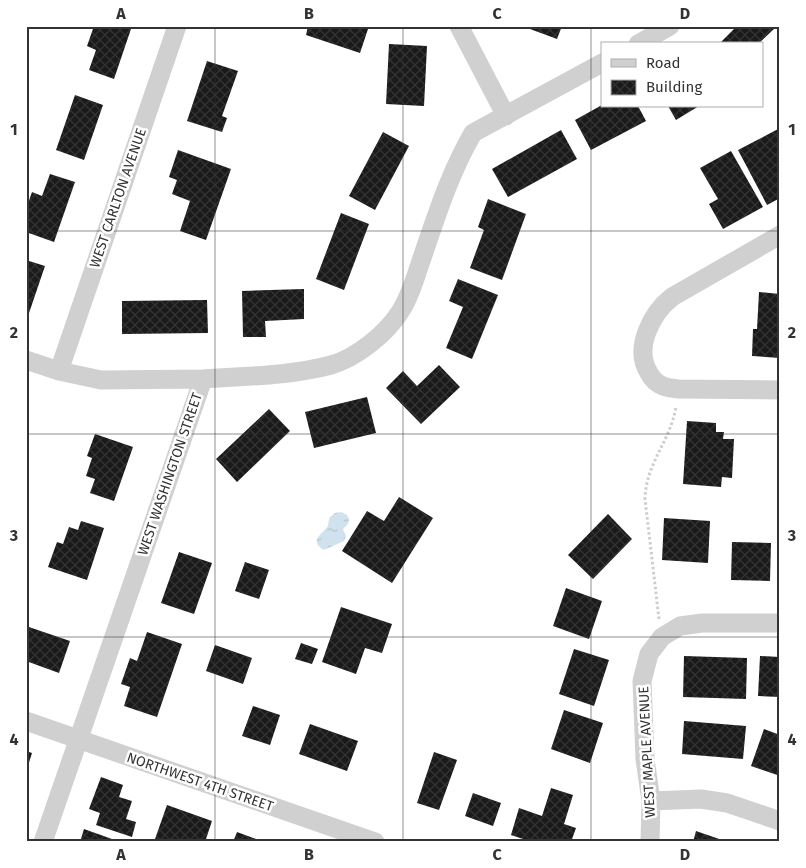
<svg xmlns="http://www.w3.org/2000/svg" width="806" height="868" viewBox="0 0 806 868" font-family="'Fira Sans',sans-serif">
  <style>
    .water { fill: url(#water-ripples) }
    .building { fill: url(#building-cross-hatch) }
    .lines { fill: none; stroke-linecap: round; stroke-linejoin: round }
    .path { stroke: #cdcdcd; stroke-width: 3; stroke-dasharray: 2.5 2.5; stroke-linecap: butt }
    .minor { stroke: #d0d0d0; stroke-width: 19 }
    .grid { fill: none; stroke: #333; stroke-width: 1; stroke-opacity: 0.55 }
    .labels { text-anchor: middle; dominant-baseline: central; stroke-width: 5; stroke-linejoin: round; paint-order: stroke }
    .street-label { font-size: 14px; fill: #333; stroke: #fff }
    .neatline { fill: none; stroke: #333; stroke-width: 2 }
    .grid-label { font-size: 16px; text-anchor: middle; font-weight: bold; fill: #333 }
  </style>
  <defs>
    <pattern id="water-ripples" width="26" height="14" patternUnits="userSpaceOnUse" patternTransform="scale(1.25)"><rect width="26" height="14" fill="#cfe2ee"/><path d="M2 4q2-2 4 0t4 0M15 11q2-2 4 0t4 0" fill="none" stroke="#b2c2cd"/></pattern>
    <pattern id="building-cross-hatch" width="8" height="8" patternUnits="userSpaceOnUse" patternTransform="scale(1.25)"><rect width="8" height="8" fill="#1a1a1a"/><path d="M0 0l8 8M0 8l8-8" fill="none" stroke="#333"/></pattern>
  </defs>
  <rect width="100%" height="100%" fill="#fff"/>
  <path class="water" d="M341,512L347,515L349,519L348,524L343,529L346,536L344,541L324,550C308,540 323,534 328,526C328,525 329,518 330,517L335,513Z"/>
  <path class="building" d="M94,26H132L114,79L89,70L96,50L87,46Z
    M308,26H369L360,53L306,35Z
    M531,26H562L557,39L530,29Z
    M737,26H771L774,29L758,44H719Z
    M389,44L427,46L424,106L386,104Z
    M207,61L238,71L222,116L227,118L222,132L187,121Z
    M75,95L103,105L84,160L56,150Z
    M602,105V106H638L646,121L591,150L575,120Z
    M668,106H699L676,120Z
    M780,128V198L767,205L738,150Z
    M561,130L577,159L508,197L492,169Z
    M383,132L409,146L375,210L349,196Z
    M178,150L231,169L206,240L180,231L190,201L172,194L177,180L169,177Z
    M731,151L763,207L723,229L709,204L718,199L700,168Z
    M50,174L75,182L54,242L26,232V209L32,192L42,196Z
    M488,199L526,214L502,280L470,268L484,230L478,227Z
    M341,213L369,224L344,290L316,279Z
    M26,260L45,266L28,316L26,315Z
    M458,279L498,295L472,359L446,348L463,307L449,301Z
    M304,289V319L265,321L266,337H243L242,291Z
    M759,292L780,294V358L752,356L753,329H757Z
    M207,300L208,333L122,334V301Z
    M439,365L460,387L421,424L386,388L403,371L417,386Z
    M367,397L376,433L314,448L305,412Z
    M269,409L290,431L237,482L216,459Z
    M687,421L716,423V432H724L723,439H734L732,478L722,477L721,487L683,484Z
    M95,434L133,447L114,501L90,493L95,479L86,476L92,458L87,456Z
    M399,497L433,518L392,583L342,551L367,511L384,521Z
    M608,514L632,539L593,579L568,555Z
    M664,518L710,521L708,563L662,560Z
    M81,521L104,528L87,580L48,567L57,542L63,544L69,527L78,530Z
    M732,542L771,543L770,581L731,580Z
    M179,552L212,563L194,614L161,603Z
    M245,562L269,570L259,599L235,591Z
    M566,588L602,601L589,639L553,626Z
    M341,607L392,624L382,653L365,648L356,674L322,662Z
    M26,626L70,641L59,673L26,661Z
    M147,632L182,644L157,717L124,706L130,687L121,684L130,658L137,661Z
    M301,643L318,649L312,664L295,659Z
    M215,645L252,658L243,684L206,671Z
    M574,649L609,660L594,706L559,694Z
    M684,656L747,658L746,699L683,697Z
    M760,656L780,657V697L758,696Z
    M253,706L280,715L270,745L242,736Z
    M564,710L603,723L590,763L551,749Z
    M684,721L746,726L743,759L682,754Z
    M310,724L358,741L347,771L299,754Z
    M764,729L780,735V776L751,766Z
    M26,751L32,753L27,769H26Z
    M434,752L457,760L439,810L417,803Z
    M101,777L123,785L119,797L132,801L126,819L136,822L132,837L96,825L100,813L89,809Z
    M551,788L573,795L564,824L576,828L571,842H532L511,835L519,808L542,816Z
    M473,793L501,803L493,826L465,816Z
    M167,805L212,821L205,842L175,840L164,842L155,839Z
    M84,829L112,839L111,842H80Z
    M696,831L725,841V842H693Z
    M237,832L259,840V842H233Z"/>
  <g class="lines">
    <path class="path" d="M659,619L645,499C646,463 670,442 676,407"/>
    <path class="minor" d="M459,26L506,116
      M638,44L670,26
      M780,235L672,297C652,313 633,348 649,373C652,379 656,383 663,386C667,388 673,388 678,389L780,390
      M26,360L59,371L101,380L203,379
      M59,371L177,26
      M26,721L375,842
      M651,801L701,799L727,803L780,821
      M43,842L203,379C245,376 290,376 331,365C356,358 386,334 400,312C411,295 417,272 424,252C438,211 451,171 473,133L602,63
      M650,842L651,801L645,759L642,681L649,654L662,637L680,626L702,623H780"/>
  </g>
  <path class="grid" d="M215,26V842M403,26V842M591,26V842M26,231H780M26,434H780M26,637H780"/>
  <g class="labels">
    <g class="street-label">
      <text transform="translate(118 198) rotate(-71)">WEST CARLTON AVENUE</text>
      <text transform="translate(170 474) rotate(-71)">WEST WASHINGTON STREET</text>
      <text transform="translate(647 752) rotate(-93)">WEST MAPLE AVENUE</text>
      <text transform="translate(200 782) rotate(19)">NORTHWEST 4TH STREET</text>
    </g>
  </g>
  <rect width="806" height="868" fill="none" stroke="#ffffff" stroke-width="55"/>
  <rect x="601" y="42" width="162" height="65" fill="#ffffff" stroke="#adadad"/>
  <rect x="611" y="59" width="25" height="8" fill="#d0d0d0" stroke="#adadad"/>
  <text x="646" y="68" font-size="15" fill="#333333">Road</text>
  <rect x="611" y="80" width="25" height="15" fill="url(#building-cross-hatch)" stroke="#adadad"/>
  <text x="646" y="92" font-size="15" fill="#333333">Building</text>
  <rect x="28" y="28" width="750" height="812" class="neatline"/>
  <g class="grid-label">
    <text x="121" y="19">A</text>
    <text x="309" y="19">B</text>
    <text x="497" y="19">C</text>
    <text x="685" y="19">D</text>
    <text x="14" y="135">1</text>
    <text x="792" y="135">1</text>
    <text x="14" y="338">2</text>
    <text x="792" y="338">2</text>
    <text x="14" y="541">3</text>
    <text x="792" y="541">3</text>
    <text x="14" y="745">4</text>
    <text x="792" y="745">4</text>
    <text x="121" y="860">A</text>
    <text x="309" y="860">B</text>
    <text x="497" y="860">C</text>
    <text x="685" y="860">D</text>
  </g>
</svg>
